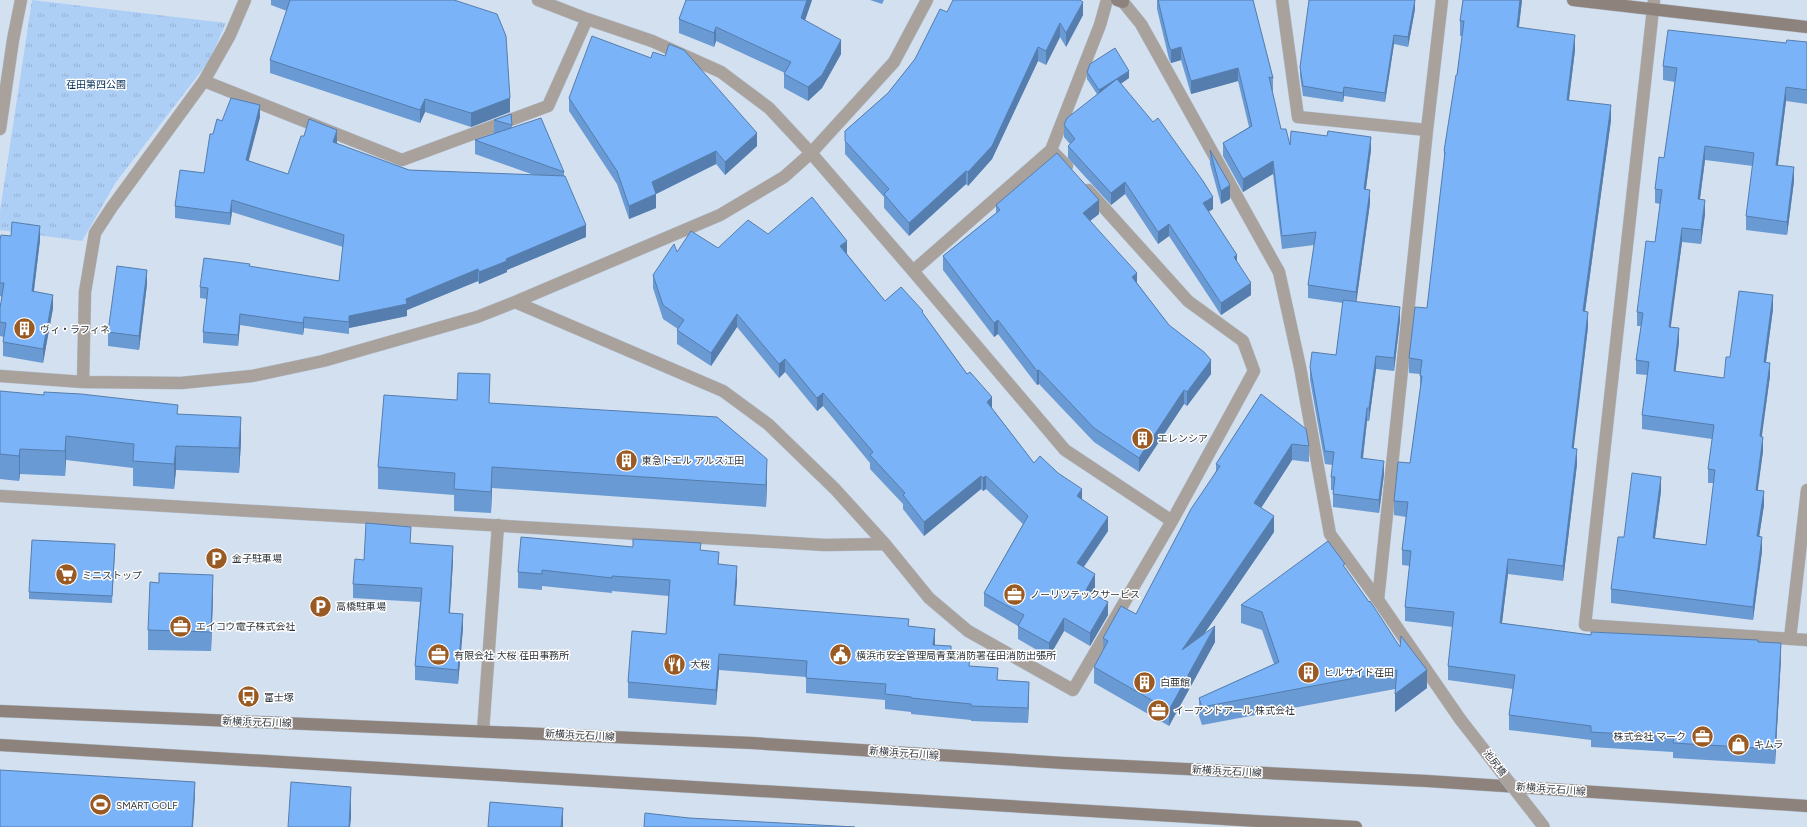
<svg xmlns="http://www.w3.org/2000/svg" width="1807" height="827" viewBox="0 0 1807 827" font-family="Figtree,'Noto Sans JP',sans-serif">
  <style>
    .grass { fill: url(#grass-tufts) }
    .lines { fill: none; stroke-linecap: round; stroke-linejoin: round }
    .street-casing { stroke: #b2becc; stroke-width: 13 }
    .secondary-casing { stroke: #b2becc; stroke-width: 13 }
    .street { stroke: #a9a19c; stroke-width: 12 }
    .secondary { stroke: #8e837c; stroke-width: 12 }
    .street-bridge-casing { stroke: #b2becc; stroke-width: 13; stroke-linecap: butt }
    .street-bridge { stroke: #a9a19c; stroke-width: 12 }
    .wall { fill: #699ad4 }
    .shaded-wall { fill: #557dad }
    .building { fill: #7ab3f7; stroke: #557dad }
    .labels { text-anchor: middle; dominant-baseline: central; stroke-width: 3; stroke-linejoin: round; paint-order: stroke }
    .park-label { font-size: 10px; fill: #052f58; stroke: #fff }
    .poi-label { font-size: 10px; fill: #2f353b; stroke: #fff; text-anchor: start }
    .street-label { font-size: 10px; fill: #2f353b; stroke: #fff }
  </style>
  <defs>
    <pattern id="grass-tufts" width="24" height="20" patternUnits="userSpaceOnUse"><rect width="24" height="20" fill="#adcff6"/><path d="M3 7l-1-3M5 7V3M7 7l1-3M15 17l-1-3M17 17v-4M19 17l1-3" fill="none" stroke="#95b2d4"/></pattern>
  </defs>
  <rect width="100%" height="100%" fill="#d3e0f0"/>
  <path class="grass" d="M32,0L226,23L209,61L116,182L82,241L0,230V211Z"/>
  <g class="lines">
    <defs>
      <path id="street" d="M538,0L587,19L652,41L721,72L769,108L811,153L913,271L1065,450L1172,521
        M1282,0L1298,117L1427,130
        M1442,0L1427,130L1378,600L1460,719
        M1654,0L1585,625L1807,640
        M1123,2L1141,24L1279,272L1300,367L1330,534L1378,600
        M204,81L402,160L548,106L587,19
        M0,129L13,40L21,0
        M1051,150L1067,166
        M913,271L1051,150L1100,25L1107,0
        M515,302L723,391L768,424L835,489L885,544L929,598L968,631L1073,690L1172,521L1254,371L1243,341L1188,301L1088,190
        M0,376L83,382L181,383L252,376L323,361L477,317L515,302L720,215L784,177L811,153L894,62L927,0
        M83,382L85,292L95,233L112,207L204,81L230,35L245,0
        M0,496L825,545L885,544
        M1790,639L1807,490
        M483,731L498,525"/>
      <path id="secondary" d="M1117,0L1123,2
        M1573,0L1807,27
        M0,711L752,743L1064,763L1427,781L1807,806
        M0,745L1356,827"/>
    </defs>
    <use href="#street" class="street-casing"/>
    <use href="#secondary" class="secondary-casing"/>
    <use href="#street" class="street"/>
    <use href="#secondary" class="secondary"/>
    <defs>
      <path id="street-bridge" d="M1460,719L1544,827"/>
    </defs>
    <use href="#street-bridge" class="street-bridge-casing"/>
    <use href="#street-bridge" class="street-bridge"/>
  </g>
  <path class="wall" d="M271,0H454L510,112L471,127L425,112L420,123L270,73V60L287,11L271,5Z
    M686,0H812L805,20L841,54L822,88L808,101L784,88V74L785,73L716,41L714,47L679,33V19Z
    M870,0H884L882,4Z
    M1157,0H1253L1273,78V91H1272L1281,129L1290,145L1371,150L1366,189L1370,203L1356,302L1400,320L1394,371L1376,369L1369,421H1367L1363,459L1384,474L1379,513L1333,507V490H1331V477L1333,465L1325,464L1310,380V367L1336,355L1343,303L1308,298V285L1314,245L1282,249L1273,174L1243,192L1223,156V143L1249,127L1238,81L1191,94L1181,60L1171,63L1169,59L1157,9Z
    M1463,0H1522L1519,27L1575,50L1569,100L1611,120L1585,312L1588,327L1573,449L1577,464L1563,581L1508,574L1502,623L1591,635L1758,642L1781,658L1775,764L1673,758V752L1591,747V740L1509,730V715L1513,689L1448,680V666L1453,627L1405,621V607L1410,566L1402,565V550L1406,517L1394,515V501L1410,463L1420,391V374L1409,373V358L1427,308L1444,163V151L1457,75L1462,36H1460V21Z
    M1415,9L1408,47L1394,44L1385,102L1344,96L1343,102L1303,96L1300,76V67Z
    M947,12L1083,15L1066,47L1060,37L1046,65L1038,61L992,159L968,186L966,184L909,236L884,208V197L845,154V131L888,93L915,59Z
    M1807,42V104L1786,101L1778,165L1794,181L1787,235L1746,230V216L1753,166L1705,160L1700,199L1705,214L1701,244L1682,242L1670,327L1679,342L1675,372L1724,378L1730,357L1773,309L1766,362L1770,376L1761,437L1763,451L1757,491L1764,505L1759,537L1762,551L1753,620L1611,603V589L1624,537L1661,491L1655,538L1706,545L1714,483H1708V469L1712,439L1642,429V415L1647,375L1636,374V360L1641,326H1637V312L1655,242L1660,204L1655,203V189L1664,158L1675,82L1663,80V66L1786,43Z
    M1087,72L1129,78L1121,84L1213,209L1208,212L1237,263L1251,295L1221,315L1169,236L1158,244L1125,194L1111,205L1068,158V146L1070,144L1064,137V125L1097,94L1087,79Z
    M569,98L757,146L725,175L716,164L656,194V208L629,219L617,184L569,111Z
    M511,114L512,128L564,172V176L586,237L507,270V272L479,284L478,281L407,310V316L349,328V334L304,328L303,335L240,325L238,346L203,343V332L207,299L200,298V287L250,267L339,281L343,247L232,212L230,225L175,218V206L204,173L213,134L222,121L260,117L248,161L288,174L304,136L337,142L336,144L409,170L534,175L475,154V140L494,133V120Z
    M1210,150L1230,199L1221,204L1210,164Z
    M996,205L1099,214L1090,221L1169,325L1211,374L1187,406L1184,404L1139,472L1094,442L1039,384L1037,385L998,334L994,337L943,270V256L996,213Z
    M768,234L847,254L885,301L923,314L992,408L1034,463L1082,499L1108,531L1084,567L1095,588L1092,593L1108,615L1090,646L1064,631L1049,657L1018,639V626L984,606V593L1023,524L986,489L983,491L981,489L924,536L903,509V504L870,469V463L823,406L817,411L785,372L779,378L737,327L711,366L677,344V330L678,329L663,319L653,288V275L677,252L718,248Z
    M0,240H40L34,291L53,308L43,363L3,356V342L4,337L0,336V308L2,297L0,296Z
    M147,284L139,350L108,346V332Z
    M0,391L178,414L241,442L239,473L176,470L174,489L133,486V468L66,460L65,476L20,474L19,481L0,479Z
    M1261,394L1309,446V462L1292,460L1261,508L1274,532L1204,634L1215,642L1169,726L1094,683V667L1103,650V638L1136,614L1216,471V464Z
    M457,400L489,403L767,481L766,507L492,488L491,513L454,511V495L378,489V467Z
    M411,543L453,560L450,613L463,628L458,684L415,680V666L420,602L353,598V584L364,560Z
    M633,547L701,550L719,564L737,581L735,605L909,626L935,645L951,653L970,666L1029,697L1028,723L971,721V720L911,714V712L885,709V700L806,693V677L719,670L716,705L628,698V682L666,634L669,596L612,591V593L542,586V590L518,588V572Z
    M115,551L112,603L29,599V592Z
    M1345,568L1427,688L1395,712V689L1202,725L1199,716V698L1274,664L1262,630L1241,623V605Z
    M213,595L211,651L148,650V630Z"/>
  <path class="shaded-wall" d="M807,0H812L801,32V18Z
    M1415,0V9L1408,47V37Z
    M1520,0H1522L1517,41V27Z
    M1083,2V15L1066,47V33Z
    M1060,23V37L1046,65V51Z
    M716,27V41L714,47V33Z
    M1394,35V44L1385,102V93Z
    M1575,35V50L1567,114V100Z
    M841,40V54L822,88L808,101V87Z
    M1038,47V61L992,159L968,186V172Z
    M1181,47V60L1171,63V50Z
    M1238,68V81L1191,94V81Z
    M1129,71V78L1099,97V90Z
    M1344,87V96L1343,102V93Z
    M1786,87V101L1776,179V165Z
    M510,98V112L471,127V113Z
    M425,99V112L420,123V110Z
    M260,105V117L246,171V160Z
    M1611,105V120L1583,326V311Z
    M337,130V142L333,154V142Z
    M757,133V146L725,175V162Z
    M1371,137V150L1364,202V189Z
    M1705,146V160L1698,213V199Z
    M716,151V164L652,196V182Z
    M1273,161V174L1243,192V179Z
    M1794,167V181L1787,235V222Z
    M966,171V184L909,236V223Z
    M1125,182V194L1111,205V193Z
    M1230,185V199L1221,204V191Z
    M1370,190V203L1356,305V292Z
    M656,194V208L629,219V206Z
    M1213,197V209L1203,215V203Z
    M232,200V212L230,225V213Z
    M1099,200V214L1083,226V213Z
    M1705,200V214L1701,244V230Z
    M1169,224V236L1158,244V232Z
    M586,225V237L507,270V272L479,284V272L506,259Z
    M40,226V240L32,305V291Z
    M1682,228V242L1669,341V327Z
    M847,241V254L840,260V246Z
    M1237,255V267L1234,257Z
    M478,269V281L407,310V316L349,328V334V316L406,299Z
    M147,270V284L139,350V336Z
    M1137,273V287L1132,277Z
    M1251,283V295L1221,315V303Z
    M53,295V308L43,363V349Z
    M1773,295V309L1764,376V362Z
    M1400,307V320L1394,371V358Z
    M1588,312V327L1572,463V448Z
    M240,314V325L238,346V335Z
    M737,314V327L711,366V353Z
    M304,317V328L303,335V323Z
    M998,320V334L994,337V323Z
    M1679,328V342L1674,385V371Z
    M1376,356V369L1369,421V408Z
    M785,359V372L779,378V364Z
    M1211,360V374L1187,406V392Z
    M1770,363V376L1760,450V436Z
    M1039,370V384L1037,385V371Z
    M1184,390V404L1139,472V458Z
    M823,393V406L817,411V398Z
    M992,397V411L987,402Z
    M1367,408V421L1361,471V458Z
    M241,417V442L239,473V448Z
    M66,436V460L65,476V451Z
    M1763,437V451L1756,504V490Z
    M1292,444V460L1254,519V503Z
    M176,446V470L174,489V464Z
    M20,449V474L19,481V456Z
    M1577,449V464L1563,581V566Z
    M767,459V481L766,507V485Z
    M1384,461V474L1379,513V500Z
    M492,467V488L491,513V492Z
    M981,476V489L924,536V522Z
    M986,476V489L983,491V478Z
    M1661,477V491L1653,552V538Z
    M1082,489V502L1077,496Z
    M1764,491V505L1757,550V536Z
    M1274,516V532L1182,666V650Z
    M1108,517V531L1077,576V563Z
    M1762,537V551L1753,620V607Z
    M453,546V560L449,626V613Z
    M1508,559V574L1500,638V623Z
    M737,566V581L734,620V605Z
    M1095,574V588L1086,603V590Z
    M213,575V595L211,651V632Z
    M1108,602V615L1090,646V633Z
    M463,614V628L458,684V670Z
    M1064,618V631L1049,657V643Z
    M1215,626V642L1169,726V710Z
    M935,629V644L933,660V645Z
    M1781,643V658L1775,764V749Z
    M719,654V670L716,705V690Z
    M1427,670V688L1395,712V694Z
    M1029,682V697L1028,723V708Z
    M195,782V796L193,827H192Z
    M351,787V819L350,827H349Z
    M563,808V827H561Z"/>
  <path class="building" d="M290,0H454L497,14L506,36L510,98L471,113L425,99L420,110L270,60Z
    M686,0H807L801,18L841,40L822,75L808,87L784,74L791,62L716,27L714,33L679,19Z
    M953,0H1080L1083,2L1066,33L1060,23L1046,51L1038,47L992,146L968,172L966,171L909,223L884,194L889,189L845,141V131L888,93L915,59L940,9L947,12Z
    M1158,0H1253L1273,78L1269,77L1281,129H1286L1290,145L1291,131L1327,136L1328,131L1371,137L1364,189L1370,190L1356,292L1308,285L1316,232L1282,236L1273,161L1243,179L1223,143L1252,126L1238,68L1191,81L1181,47L1171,50L1169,46Z
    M1309,0H1415L1408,37L1394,35L1385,93L1344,87L1343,93L1303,86L1300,67Z
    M1463,0H1520L1517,27L1575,35L1567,100L1611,105L1583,311L1588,312L1572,448L1577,449L1563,566L1508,559L1500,623L1591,635V632L1758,640V642L1781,643L1775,749L1673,743L1674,737L1591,732V726L1509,715L1515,675L1448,666L1454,612L1405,607L1411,551L1402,550L1408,502L1394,501L1398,462L1410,463L1422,376H1420L1422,360L1409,358L1415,307L1427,308L1445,152L1444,151L1456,75H1457L1464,21H1460Z
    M1668,30L1786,43L1787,40L1807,42V90L1786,87L1776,165L1794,167L1787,222L1746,216L1754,153L1705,146L1698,199L1705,200L1701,230L1682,228L1669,327L1679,328L1674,371L1724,378L1726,357H1730L1739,291L1773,295L1764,362L1770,363L1760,436L1763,437L1756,490L1764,491L1757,536L1762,537L1753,607L1611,589L1618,537H1624L1632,473L1661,477L1653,538L1706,545L1715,470L1708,469L1714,425L1642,415L1649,362L1636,360L1643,313L1637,312L1646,241L1655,242L1662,190L1655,189L1659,157L1664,158L1677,68L1663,66Z
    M592,36L651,58L653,52L665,56L669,44L684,50L757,133L725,162L716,151L652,182L656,194L629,206L617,171L569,98Z
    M1115,48L1129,71L1099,90L1087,72L1090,64Z
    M1117,79L1153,122L1158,118L1203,181L1213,197L1203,203L1237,255L1234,257L1251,283L1221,303L1169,224L1158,232L1125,182L1111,193L1068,146L1075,139L1064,125L1067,118Z
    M231,98L260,105L246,160L288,174L301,136H304L309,119L337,130L333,142L409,170L565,176L586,225L506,259L507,261L479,272L478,269L406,299L407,304L349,316V322L304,317L303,323L240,314L238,335L203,332L208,288L200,287L204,258L250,264L249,266L339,281L344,235L232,200L230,213L175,206L180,170L204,173L210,134H213L217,119L222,121Z
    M511,114L512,125L494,120Z
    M541,118L564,172L475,140Z
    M1210,150L1230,185L1221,191Z
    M1057,153L1099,200L1083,213L1137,273L1132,277L1169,325L1204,352L1211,360L1187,392L1184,390L1139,458L1094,428L1039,370L1037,371L998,320L994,323L943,256L1000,210L996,205Z
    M812,197L847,241L840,246L885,301L901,287L923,311L922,312L967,374L970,372L992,397L987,402L1034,463L1040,456L1058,473L1082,489L1077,496L1108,517L1077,563L1095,574L1086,590L1108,602L1090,633L1064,618L1049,643L1018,626L1024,615L984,593L1028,516L986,476L983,478L981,476L924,522L903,495L905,493L870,455L873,452L823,393L817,398L785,359L779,364L737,314L711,353L677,330L684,320L663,305L653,275L674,244L677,252L691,231L718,248L748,220L768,234Z
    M12,222L40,226L32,291L53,295L43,349L3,342L6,323L0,322V308L4,283H0V240L1,235L11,236Z
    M117,266L147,270L139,336L108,332Z
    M1343,300L1400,307L1394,358L1376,356L1369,408H1367L1361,458L1384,461L1379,500L1333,494L1335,477H1331L1334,452L1325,451L1310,367L1312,352L1336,355Z
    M458,373L490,374L489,403L717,417L767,459L766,485L492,467L491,492L454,489L455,473L378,467L384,395L457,400Z
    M0,391L44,395V392L81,394L178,405L177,414L241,417L239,448L176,446L174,464L133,461L134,444L66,436L65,451L20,449L19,456L0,454Z
    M1261,394L1306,429L1309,446L1292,444L1254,503L1274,516L1182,650L1215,626L1169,710L1094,667L1108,641L1103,638L1121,606L1136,614L1191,509L1220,466L1216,464Z
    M366,523L411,527L410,543L453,546L449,613L463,614L458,670L415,666L422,588L353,584L355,559L364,560Z
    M521,537L633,547V539L701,543L700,550L719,552L718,564L737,566L734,605L909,619L908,626L935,629L933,645L951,646V653L970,655L969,666L998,668L997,680L1029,682L1028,708L971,706V704L911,698V697L885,694L886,684L806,678L807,661L719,654L716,690L628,682L632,631L666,634L670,580L612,576V578L542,570V574L518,572Z
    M32,540L115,544L112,596L29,592Z
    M1328,541L1345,564L1343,565L1369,602L1370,601L1400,647L1401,636L1427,670L1395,694L1397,670L1202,707L1199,698L1279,662L1262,612L1241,605Z
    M159,573L213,575L211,632L148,630L150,582L159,583Z
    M0,770L195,782L192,827H0Z
    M291,782L351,787L349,827H288Z
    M490,802L563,808L561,827H488Z
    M645,813L689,818L855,827H644Z"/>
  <defs>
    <symbol id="building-disc" viewBox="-11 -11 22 22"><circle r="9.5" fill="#9a5a23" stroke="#fff"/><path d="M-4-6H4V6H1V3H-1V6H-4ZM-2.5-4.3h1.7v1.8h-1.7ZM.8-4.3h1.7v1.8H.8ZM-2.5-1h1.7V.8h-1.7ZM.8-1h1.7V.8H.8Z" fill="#fff"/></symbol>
    <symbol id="parking-disc" viewBox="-11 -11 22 22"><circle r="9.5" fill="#9a5a23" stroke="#fff"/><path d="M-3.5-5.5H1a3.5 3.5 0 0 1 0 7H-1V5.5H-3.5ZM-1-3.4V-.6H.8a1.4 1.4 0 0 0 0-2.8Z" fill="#fff"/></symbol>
    <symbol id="supermarket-disc" viewBox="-11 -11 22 22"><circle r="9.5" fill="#9a5a23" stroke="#fff"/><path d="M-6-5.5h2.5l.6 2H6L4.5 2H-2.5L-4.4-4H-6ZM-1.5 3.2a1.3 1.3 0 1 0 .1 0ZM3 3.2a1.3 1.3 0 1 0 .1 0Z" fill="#fff"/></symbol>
    <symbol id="office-disc" viewBox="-11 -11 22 22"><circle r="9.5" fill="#9a5a23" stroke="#fff"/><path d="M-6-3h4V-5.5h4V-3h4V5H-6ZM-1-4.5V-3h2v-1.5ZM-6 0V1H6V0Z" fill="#fff"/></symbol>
    <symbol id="civic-disc" viewBox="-11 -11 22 22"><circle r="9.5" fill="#9a5a23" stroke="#fff"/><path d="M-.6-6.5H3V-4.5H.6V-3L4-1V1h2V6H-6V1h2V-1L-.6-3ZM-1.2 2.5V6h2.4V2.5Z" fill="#fff"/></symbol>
    <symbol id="restaurant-disc" viewBox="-11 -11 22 22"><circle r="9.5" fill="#9a5a23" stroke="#fff"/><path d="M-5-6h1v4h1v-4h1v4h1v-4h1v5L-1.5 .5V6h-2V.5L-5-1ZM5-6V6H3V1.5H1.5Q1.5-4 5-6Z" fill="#fff"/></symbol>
    <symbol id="bus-disc" viewBox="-11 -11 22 22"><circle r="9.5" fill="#9a5a23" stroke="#fff"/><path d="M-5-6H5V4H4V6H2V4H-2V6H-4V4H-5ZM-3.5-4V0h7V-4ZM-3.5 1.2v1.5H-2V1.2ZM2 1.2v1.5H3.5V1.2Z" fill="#fff"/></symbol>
    <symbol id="shop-disc" viewBox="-11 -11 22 22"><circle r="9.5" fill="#9a5a23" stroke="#fff"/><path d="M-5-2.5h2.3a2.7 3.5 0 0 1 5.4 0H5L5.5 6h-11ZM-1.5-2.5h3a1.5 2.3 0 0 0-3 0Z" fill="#fff"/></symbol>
    <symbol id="stadium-disc" viewBox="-11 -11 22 22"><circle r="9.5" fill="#9a5a23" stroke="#fff"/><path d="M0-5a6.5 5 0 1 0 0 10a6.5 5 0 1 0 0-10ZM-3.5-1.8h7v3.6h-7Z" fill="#fff"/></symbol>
  </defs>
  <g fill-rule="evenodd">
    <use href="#building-disc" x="12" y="316" width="25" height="25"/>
    <use href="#building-disc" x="1130" y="426" width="25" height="25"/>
    <use href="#building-disc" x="614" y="448" width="25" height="25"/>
    <use href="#parking-disc" x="204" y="546" width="25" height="25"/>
    <use href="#supermarket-disc" x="54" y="562" width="25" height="25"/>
    <use href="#office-disc" x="1002" y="582" width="25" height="25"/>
    <use href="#parking-disc" x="308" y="594" width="25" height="25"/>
    <use href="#office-disc" x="168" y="614" width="25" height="25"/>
    <use href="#office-disc" x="426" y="642" width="25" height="25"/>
    <use href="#civic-disc" x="828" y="642" width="25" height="25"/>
    <use href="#restaurant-disc" x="662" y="652" width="25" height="25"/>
    <use href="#building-disc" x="1296" y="660" width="25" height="25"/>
    <use href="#building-disc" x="1132" y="670" width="25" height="25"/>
    <use href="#bus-disc" x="236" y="684" width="25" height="25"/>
    <use href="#office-disc" x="1146" y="698" width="25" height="25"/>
    <use href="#office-disc" x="1690" y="724" width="25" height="25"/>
    <use href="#shop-disc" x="1726" y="732" width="25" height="25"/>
    <use href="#stadium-disc" x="88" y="792" width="25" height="25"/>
  </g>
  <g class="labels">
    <g class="park-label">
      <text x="96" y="84">荏田第四公園</text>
    </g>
    <g class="poi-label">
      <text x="40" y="329">ヴィ・ラフィネ</text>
      <text x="1158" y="438">エレンシア</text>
      <text x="642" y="460">東急ドエル アルス江田</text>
      <text x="232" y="558">金子駐車場</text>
      <text x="82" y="575">ミニストップ</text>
      <text x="1030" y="594">ノーリツテックサービス</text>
      <text x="336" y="606">高橋駐車場</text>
      <text x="196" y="626">エイコウ電子株式会社</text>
      <text x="454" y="655">有限会社 大桜 荏田事務所</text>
      <text x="856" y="655">横浜市安全管理局青葉消防署荏田消防出張所</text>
      <text x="690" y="664">大桜</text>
      <text x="1324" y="672">ヒルサイド荏田</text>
      <text x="1160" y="682">白亜館</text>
      <text x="264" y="697">富士塚</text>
      <text x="1174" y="710">イーアンドアール 株式会社</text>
      <text x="1686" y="736" text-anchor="end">株式会社 マーク</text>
      <text x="1754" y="744">キムラ</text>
      <text x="116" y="805">SMART GOLF</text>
    </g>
    <g class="street-label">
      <text transform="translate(257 722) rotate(2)">新横浜元石川線</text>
      <text transform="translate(580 735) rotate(3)">新横浜元石川線</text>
      <text transform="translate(904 753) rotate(4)">新横浜元石川線</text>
      <text transform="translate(1495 763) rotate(52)">池尻橋</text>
      <text transform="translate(1227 771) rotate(3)">新横浜元石川線</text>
      <text transform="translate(1551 789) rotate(4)">新横浜元石川線</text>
    </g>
  </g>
</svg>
